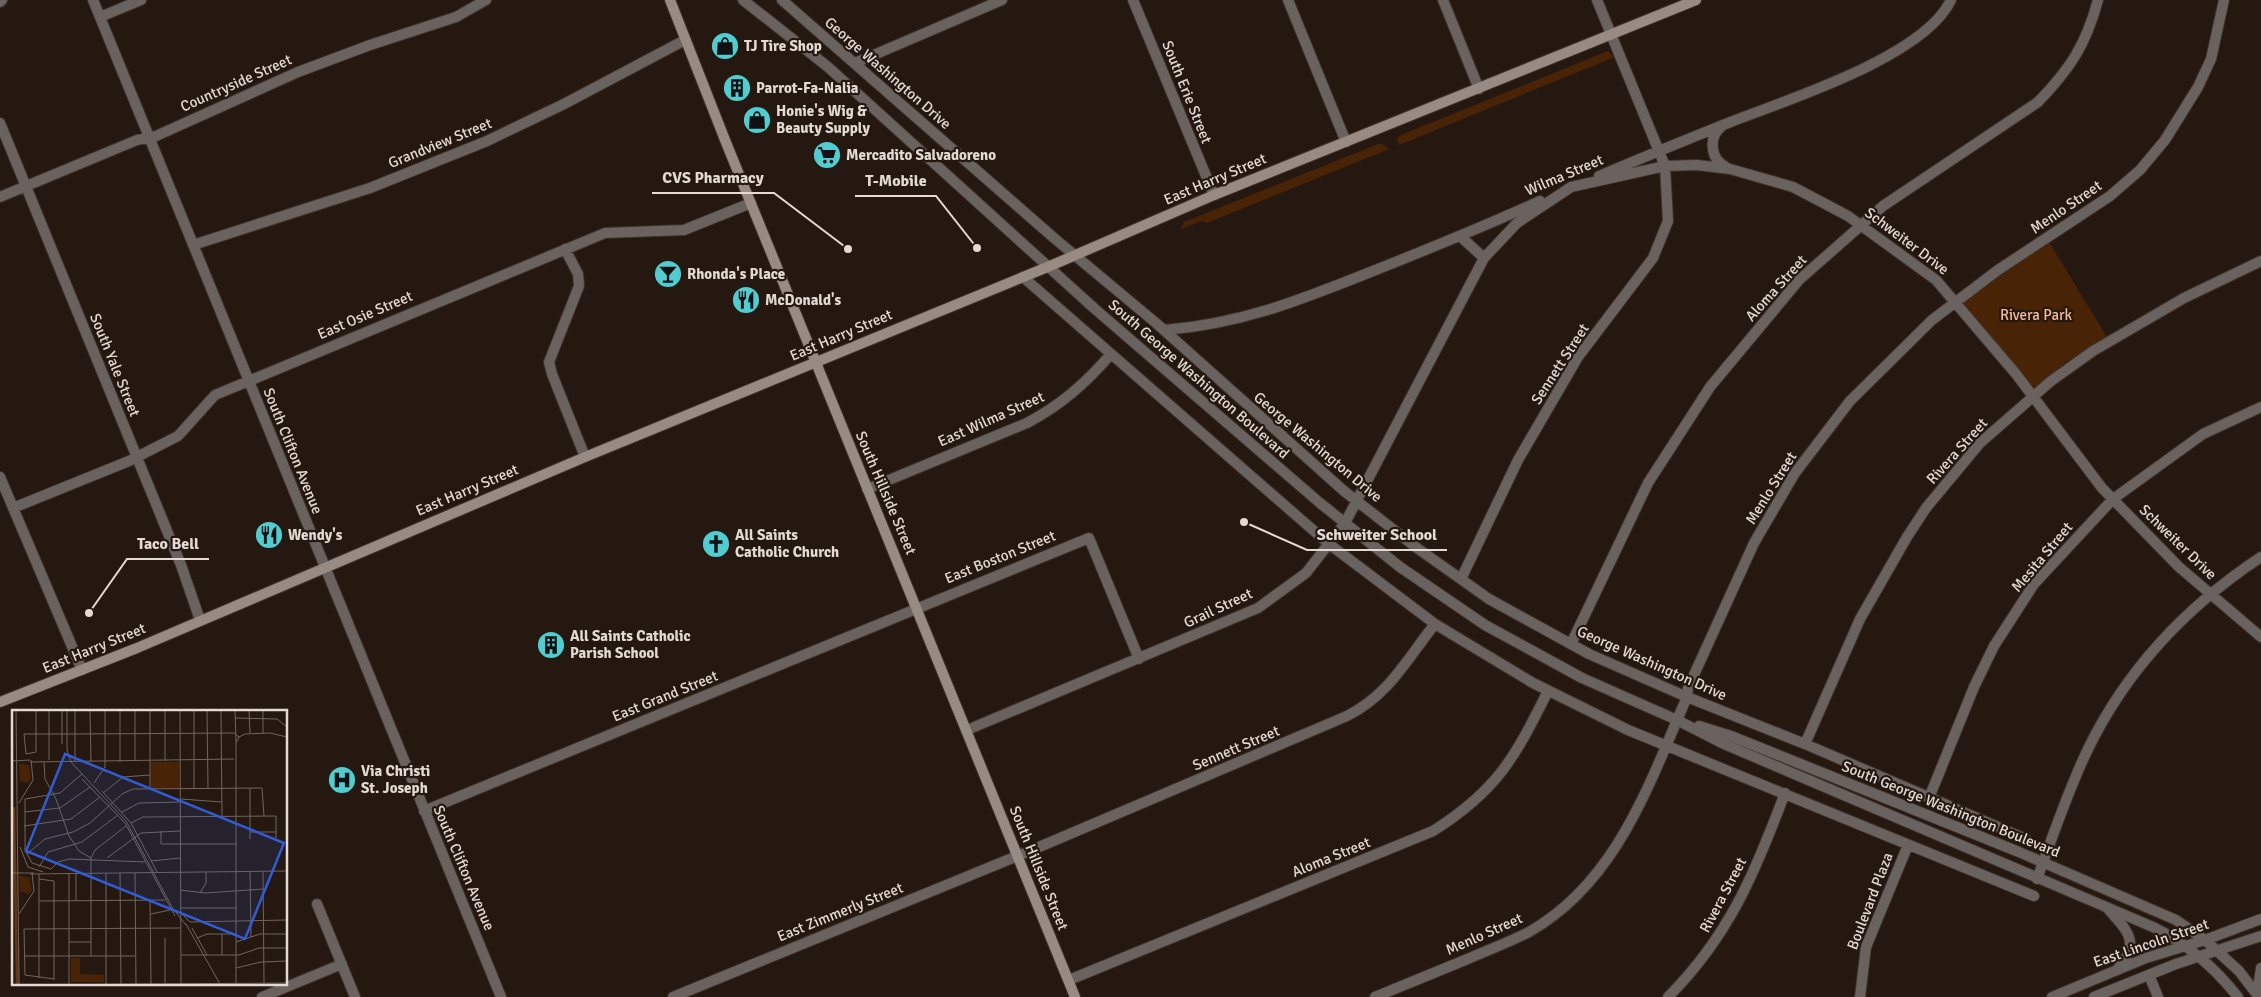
<svg xmlns="http://www.w3.org/2000/svg" width="2261" height="997" viewBox="0 0 2261 997" font-family="Signika,sans-serif">
  <style>
    .green { fill: #492305 }
    .lines { fill: none; stroke-linecap: round; stroke-linejoin: round }
    .minor-casing { stroke: #40332b; stroke-width: 12 }
    .tertiary-casing { stroke: #40332b; stroke-width: 12 }
    .secondary-casing { stroke: #40332b; stroke-width: 12 }
    .minor { stroke: #6a625e; stroke-width: 10 }
    .tertiary { stroke: #6a625e; stroke-width: 10 }
    .secondary { stroke: #978b84; stroke-width: 10 }
    .labels { text-anchor: middle; dominant-baseline: central; stroke-width: 4.5; stroke-linejoin: round; paint-order: stroke }
    .poi-label { font-size: 15px; font-weight: bold; fill: #e3dad4; stroke: #251810; text-anchor: start }
    .street-label { font-size: 15px; fill: #e3dad4; stroke: #251810 }
    .park-label { font-size: 15px; fill: #f6bc98; stroke: #251810 }
    .inset-river { fill: none; stroke: #683611; stroke-width: 2.5 }
    .inset-road { fill: none; stroke: #71665e; stroke-width: 1 }
    .view { fill: #315cd8; fill-opacity: 0.15; stroke: #315cd8; stroke-width: 2.5 }
    .inset-edge { fill: none; stroke: #e3dad4; stroke-width: 2.5 }
    .leader { fill: none; stroke: #e3dad4; stroke-width: 2 }
    .callout-dot { fill: #e3dad4; stroke: #251810; stroke-width: 2 }
    .callout-label { font-size: 16px; text-anchor: middle; font-weight: bold; fill: #e3dad4; stroke: #251810; stroke-width: 4.5; stroke-linejoin: round; paint-order: stroke }
  </style>
  <rect width="100%" height="100%" fill="#251810"/>
  <path class="green" d="M1608,51L1615,57L1399,145L1397,138L1401,135Z
    M1381,143L1389,149L1207,223L1202,221L1181,229L1184,222Z
    M2049,242L2107,337L2066,362L2034,390L1963,302Z"/>
  <g class="lines">
    <defs>
      <path id="minor" d="M93,0L501,997
        M782,0L1054,238L1156,323L1344,491L1417,548L1489,599L1589,654L1687,697L1805,744L2026,839
        M1133,0L1214,195
        M1288,0L1346,142
        M1443,0L1479,89
        M0,2L2,0
        M100,17L141,0
        M855,63L1002,0
        M0,123L181,565L200,620
        M1722,126C1708,137 1710,159 1726,167
        M1599,176C1644,157 1688,139 1733,121C1790,99 1925,56 1951,0
        M0,197L137,140L156,136L298,72L370,45L456,17L486,0
        M1461,237L1484,258
        M193,245L370,188L487,141L564,104L685,40
        M565,249L578,274L579,286L549,362L552,374L585,457
        M1023,277L1329,544L1435,624L1533,683L1628,730L2034,896
        M1164,330C1240,324 1298,301 1368,273C1426,250 1483,227 1540,201
        M0,477L82,670
        M867,489L1027,423C1061,405 1086,383 1111,354
        M13,508L129,461L178,436L215,395L605,233L684,230L751,203
        M1461,579L1518,460L1578,357L1653,258L1668,221L1665,166L1597,0
        M1571,644L1648,483L1710,387L1799,280L1883,206L2038,102C2070,69 2086,45 2098,0
        M967,730L1258,608L1306,573L1345,523L1484,258L1517,223L1571,187L1665,166L1697,165L1730,169L1793,187L1848,216L1936,280L2016,374L2102,488L2179,567L2261,637
        M1805,744L1860,619L1907,537L1926,508L1980,443L2051,381L2093,351L2184,298L2261,261
        M1929,798L1974,687L1994,646L2034,584L2113,499L2203,434L2261,407
        M424,811L1089,538L1139,659
        M2037,879C2053,836 2068,790 2088,749C2127,669 2187,606 2261,557
        M317,904L355,997
        M2149,975L2158,997
        M1069,980L1433,831C1498,790 1515,757 1548,691
        M262,997L342,964
        M673,997L1032,850L1347,716C1390,694 1406,660 1435,624
        M1375,997C1407,984 1438,971 1470,958C1490,949 1510,942 1529,932C1617,882 1649,784 1687,697L1688,688L1754,543L1795,473L1850,401L1932,320L1998,270L2110,196L2140,170L2165,140L2198,87L2211,59L2224,0
        M1668,997C1729,936 1755,873 1785,793
        M1860,997L1866,947L1908,845"/>
      <path id="tertiary" d="M743,0L828,67L1095,309L1320,503L1400,567L1485,625L1582,678L1677,720L1724,744L2153,927C2186,943 2215,968 2238,997
        M1699,726L1731,736L2019,852L2176,920L2205,940L2239,971L2259,997
        M2109,910C2128,931 2140,943 2119,967
        M2261,968L2259,982L2261,990
        M2052,997L2146,958L2205,940L2261,919
        M2094,997L2176,964L2261,936"/>
      <path id="secondary" d="M670,0L725,140L1075,997
        M0,702L137,648L585,457L1050,266L1214,195L1696,0"/>
    </defs>
    <use href="#minor" class="minor-casing"/>
    <use href="#tertiary" class="tertiary-casing"/>
    <use href="#secondary" class="secondary-casing"/>
    <use href="#minor" class="minor"/>
    <use href="#tertiary" class="tertiary"/>
    <use href="#secondary" class="secondary"/>
  </g>
  <defs>
    <symbol id="shop-disc" viewBox="-11 -11 22 22"><circle r="9.5" fill="#51ccd1" stroke="#251810"/><path d="M-5-2.5h2.3a2.7 3.5 0 0 1 5.4 0H5L5.5 6h-11ZM-1.5-2.5h3a1.5 2.3 0 0 0-3 0Z" fill="#111"/></symbol>
    <symbol id="building-disc" viewBox="-11 -11 22 22"><circle r="9.5" fill="#51ccd1" stroke="#251810"/><path d="M-4-6H4V6H1V3H-1V6H-4ZM-2.5-4.3h1.7v1.8h-1.7ZM.8-4.3h1.7v1.8H.8ZM-2.5-1h1.7V.8h-1.7ZM.8-1h1.7V.8H.8Z" fill="#111"/></symbol>
    <symbol id="supermarket-disc" viewBox="-11 -11 22 22"><circle r="9.5" fill="#51ccd1" stroke="#251810"/><path d="M-6-5.5h2.5l.6 2H6L4.5 2H-2.5L-4.4-4H-6ZM-1.5 3.2a1.3 1.3 0 1 0 .1 0ZM3 3.2a1.3 1.3 0 1 0 .1 0Z" fill="#111"/></symbol>
    <symbol id="bar-disc" viewBox="-11 -11 22 22"><circle r="9.5" fill="#51ccd1" stroke="#251810"/><path d="M-6-5H6L.8 .8V4.5H3.5V6h-7V4.5H-.8V.8Z" fill="#111"/></symbol>
    <symbol id="restaurant-disc" viewBox="-11 -11 22 22"><circle r="9.5" fill="#51ccd1" stroke="#251810"/><path d="M-5-6h1v4h1v-4h1v4h1v-4h1v5L-1.5 .5V6h-2V.5L-5-1ZM5-6V6H3V1.5H1.5Q1.5-4 5-6Z" fill="#111"/></symbol>
    <symbol id="church-disc" viewBox="-11 -11 22 22"><circle r="9.5" fill="#51ccd1" stroke="#251810"/><path d="M-1.2-6h2.4v3.5h3.3v2.4h-3.3V6h-2.4V-.1h-3.3v-2.4h3.3Z" fill="#111"/></symbol>
    <symbol id="hospital-disc" viewBox="-11 -11 22 22"><circle r="9.5" fill="#51ccd1" stroke="#251810"/><path d="M-5-5h3v3.5h4V-5h3V5h-3V1.5h-4V5h-3Z" fill="#111"/></symbol>
  </defs>
  <g fill-rule="evenodd">
    <use href="#shop-disc" x="709" y="30" width="32" height="32"/>
    <use href="#building-disc" x="721" y="72" width="32" height="32"/>
    <use href="#shop-disc" x="741" y="104" width="32" height="32"/>
    <use href="#supermarket-disc" x="811" y="139" width="32" height="32"/>
    <use href="#bar-disc" x="652" y="258" width="32" height="32"/>
    <use href="#restaurant-disc" x="730" y="284" width="32" height="32"/>
    <use href="#restaurant-disc" x="253" y="519" width="32" height="32"/>
    <use href="#church-disc" x="700" y="528" width="32" height="32"/>
    <use href="#building-disc" x="535" y="629" width="32" height="32"/>
    <use href="#hospital-disc" x="326" y="764" width="32" height="32"/>
  </g>
  <g class="labels">
    <g class="poi-label">
      <text x="744" y="46">TJ Tire Shop</text>
      <text x="756" y="88">Parrot-Fa-Nalia</text>
      <text x="776" y="111">Honie's Wig &amp;<tspan x="776" dy="17">Beauty Supply</tspan></text>
      <text x="846" y="155">Mercadito Salvadoreno</text>
      <text x="687" y="274">Rhonda's Place</text>
      <text x="765" y="300">McDonald's</text>
      <text x="288" y="535">Wendy's</text>
      <text x="735" y="535">All Saints<tspan x="735" dy="17">Catholic Church</tspan></text>
      <text x="570" y="636">All Saints Catholic<tspan x="570" dy="17">Parish School</tspan></text>
      <text x="361" y="771">Via Christi<tspan x="361" dy="17">St. Joseph</tspan></text>
    </g>
    <g class="street-label">
      <text transform="translate(888 73) rotate(41)">George Washington Drive</text>
      <text transform="translate(236 83) rotate(-24)">Countryside Street</text>
      <text transform="translate(1187 92) rotate(68)">South Erie Street</text>
      <text transform="translate(440 143) rotate(-22)">Grandview Street</text>
      <text transform="translate(1564 175) rotate(-23)">Wilma Street</text>
      <text transform="translate(1215 179) rotate(-23)">East Harry Street</text>
      <text transform="translate(2066 207) rotate(-34)">Menlo Street</text>
      <text transform="translate(1907 241) rotate(37)">Schweiter Drive</text>
      <text transform="translate(1776 288) rotate(-48)">Aloma Street</text>
      <text transform="translate(365 315) rotate(-23)">East Osie Street</text>
      <text transform="translate(841 335) rotate(-23)">East Harry Street</text>
      <text transform="translate(1560 364) rotate(-57)">Sennett Street</text>
      <text transform="translate(115 365) rotate(68)">South Yale Street</text>
      <text transform="translate(1199 379) rotate(41)">South George Washington Boulevard</text>
      <text transform="translate(991 419) rotate(-24)">East Wilma Street</text>
      <text transform="translate(1318 447) rotate(40)">George Washington Drive</text>
      <text transform="translate(293 451) rotate(68)">South Clifton Avenue</text>
      <text transform="translate(1957 451) rotate(-48)">Rivera Street</text>
      <text transform="translate(1771 488) rotate(-58)">Menlo Street</text>
      <text transform="translate(467 490) rotate(-23)">East Harry Street</text>
      <text transform="translate(886 493) rotate(67)">South Hillside Street</text>
      <text transform="translate(2178 542) rotate(44)">Schweiter Drive</text>
      <text transform="translate(1000 557) rotate(-22)">East Boston Street</text>
      <text transform="translate(2042 557) rotate(-50)">Mesita Street</text>
      <text transform="translate(1218 608) rotate(-25)">Grail Street</text>
      <text transform="translate(94 648) rotate(-22)">East Harry Street</text>
      <text transform="translate(1652 663) rotate(24)">George Washington Drive</text>
      <text transform="translate(665 696) rotate(-22)">East Grand Street</text>
      <text transform="translate(1236 748) rotate(-23)">Sennett Street</text>
      <text transform="translate(1951 809) rotate(22)">South George Washington Boulevard</text>
      <text transform="translate(1331 857) rotate(-22)">Aloma Street</text>
      <text transform="translate(464 868) rotate(67)">South Clifton Avenue</text>
      <text transform="translate(1039 868) rotate(68)">South Hillside Street</text>
      <text transform="translate(1723 895) rotate(-62)">Rivera Street</text>
      <text transform="translate(1870 901) rotate(-69)">Boulevard Plaza</text>
      <text transform="translate(840 912) rotate(-22)">East Zimmerly Street</text>
      <text transform="translate(1484 934) rotate(-24)">Menlo Street</text>
      <text transform="translate(2151 943) rotate(-19)">East Lincoln Street</text>
    </g>
    <g class="park-label">
      <text x="2036" y="315">Rivera Park</text>
    </g>
  </g>
  <g transform="translate(12 710)">
    <rect width="275" height="275" fill="#251810"/>
    <path d="M139,52H167V78H139ZM7,54L17,55L19,68L16,73L8,71ZM7,166L17,167L20,180L17,184L8,181ZM59,248H68V264L92,265V272H59Z" fill="#492305"/>
    <path class="inset-river" d="M2,97L5,274"/>
    <path class="inset-road" d="M4,0L7,275M24,0V42L14,44L12,24H64L222,23L227,27M37,0V50M50,0V34M55,0V40L59,52L114,111L161,199L174,215M63,0V51M78,0L79,52M108,0V52M123,0V51M138,0V79M153,0V51M168,0L169,275M182,0V79M195,0L196,79M209,0L210,106M223,0L224,32M237,0L238,23M251,0V23M223,8L265,9L275,17M227,27L233,24L258,23L275,27M0,51L18,50M18,52L222,49M32,52L33,69L44,89L57,126L67,141L79,148M70,64L48,83L13,89V140L20,153L39,159L46,152L57,149L133,152M70,69L113,113L163,206M82,73L93,57V0M238,78V129M90,81L119,113L145,162M91,83L111,67L138,65M169,89L210,92M7,93L21,70L19,50M13,102L48,98L78,77M110,102L127,93L168,92M119,113L131,107L264,106V128M12,116L59,109L88,87M149,121V134H224M238,122H264M8,137L16,157L31,162M15,144L33,129L61,122L78,113L110,84L121,79L250,78L252,106M95,148L129,123L168,121M139,151L168,148M27,157L36,142L70,132L106,105M238,162L239,227M251,162L252,273M0,163H22M57,163V275M64,163V191M94,163V274M108,163L109,274M123,163L124,275M18,164L275,161M27,164V268M27,169L42,171V270M168,180L193,183L252,179M188,183L194,173V162M138,190L139,274M27,191L153,190M169,198H224M169,203L178,212L275,210M7,204L22,181L20,163M139,204L158,200M174,214L208,274M180,218L195,245M210,224V245M153,228V273M185,228L195,224H224M57,232H79M224,232L248,224H275M169,245H227L247,238H275M12,246H123M79,246V148L83,140L114,116M224,258L249,252L275,251M42,269L13,265L12,219L168,218M224,273V33L227,27M6,275L275,273"/>
    <path class="view" d="M53,44L272,133L233,229L14,141Z"/>
    <rect width="275" height="275" class="inset-edge"/>
  </g>
  <path class="leader" d="M848 249L774 193H652M977 248L936 196H855M1244 522L1307 550H1447M89 613L127 559H209"/>
  <g class="callout-dot">
    <circle cx="848" cy="249" r="5"/>
    <circle cx="977" cy="248" r="5"/>
    <circle cx="1244" cy="522" r="5"/>
    <circle cx="89" cy="613" r="5"/>
  </g>
  <g class="callout-label">
    <text x="713" y="183">CVS Pharmacy</text>
    <text x="896" y="186">T-Mobile</text>
    <text x="1377" y="540">Schweiter School</text>
    <text x="168" y="549">Taco Bell</text>
  </g>
</svg>
